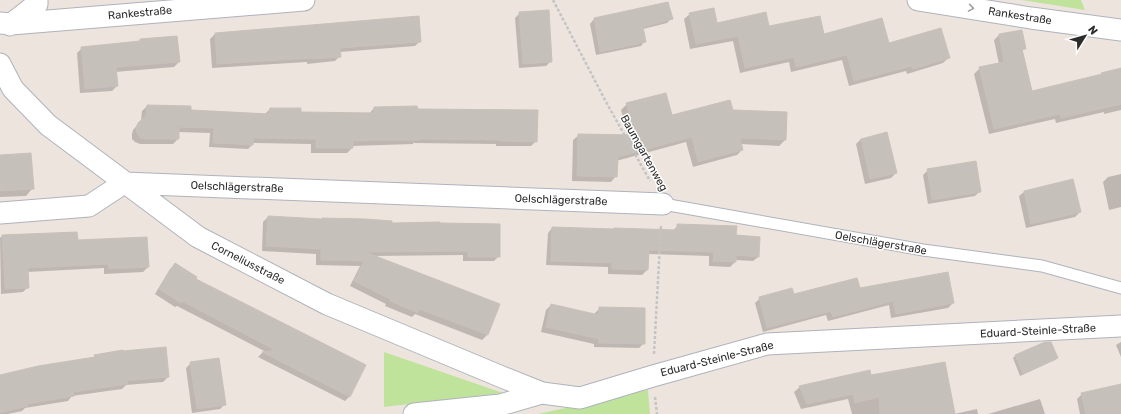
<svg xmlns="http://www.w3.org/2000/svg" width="1121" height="414" viewBox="0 0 1121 414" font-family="Rubik,sans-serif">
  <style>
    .green { fill: #c0e39c }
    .shadow { fill: #0003 }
    .building { fill: #c6c0ba; stroke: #c9c0b8 }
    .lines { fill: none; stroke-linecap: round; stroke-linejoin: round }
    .lane-casing { stroke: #aeb3bc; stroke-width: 13 }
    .street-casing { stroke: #aeb3bc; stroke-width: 23 }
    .path { stroke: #c4c4c4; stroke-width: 2.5; stroke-dasharray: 3 2; stroke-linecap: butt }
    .lane { stroke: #fff; stroke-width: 11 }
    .street { stroke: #fff; stroke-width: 21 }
    .oneway { stroke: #a0a0a0 }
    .labels { text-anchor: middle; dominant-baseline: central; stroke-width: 3; stroke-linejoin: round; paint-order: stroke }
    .street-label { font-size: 11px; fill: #2c2c2c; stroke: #fff }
  </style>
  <rect width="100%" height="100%" fill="#ede4de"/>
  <path class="green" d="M1022,0H1081L1085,10Z
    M384,352L503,393L384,407Z
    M648,390L650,414H538Z"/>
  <path class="shadow" d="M668,4L672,18L667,23L643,29L645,41L641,46L596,55L590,24L594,19Z
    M520,13L551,61L546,66L519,68L515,18Z
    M690,14L716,24L768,28L823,35L888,44L949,57L943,63L907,74L906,71L849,86L842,60L791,72L789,62L740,73L733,41L690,49L684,19Z
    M215,34L420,41L415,46L340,52V56L335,61L307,64V62L212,68L210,39Z
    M999,35L1025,48L1022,51L1032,92L1099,76L1102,74L1121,69V110L1104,114V112L1056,123L1055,119L989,134L974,74L980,68L999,64L994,40Z
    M140,40L179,62L174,67L115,72L117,86L112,91L80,93L77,53L82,48L137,43Z
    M627,104L671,116L732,111L786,113L785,140L779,146L741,144L742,150L737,155L693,167L686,142L616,161V176L611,182L572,181L573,140L579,135L628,136L621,110Z
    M147,106L190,111L265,114L270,109L300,113L369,114L374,108L417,110L536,141L531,146H496V144L413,143V144L352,146V148L347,153H311V144L253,143V144L248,149L209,147L210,133L178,132V139L173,144H140L135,142L132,139V134L133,130L141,121L142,111Z
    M887,134L896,173L891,178L865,184L856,144L861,139Z
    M0,156L32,189L26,196L0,197Z
    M928,170L980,191L975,196L928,204L923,175Z
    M1121,174V207L1109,210L1103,182L1108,177Z
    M1024,192L1080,212L1075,217L1026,228L1019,196Z
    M268,217L321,220L322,219L365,220L391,224L499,256L494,261H463V255L374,256L499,305L487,335L482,340L415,314L412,317L385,306L386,304L350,286L360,266L316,265V254L262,251L263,222Z
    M678,225L735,236L758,257L753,261L735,260V262L730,267L709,266V256L648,254L647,270L642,275L608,274V267L546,265L548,233L552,228L612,230L614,229L673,231Z
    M2,236L77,241L148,267L143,272L104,274V268L27,272L28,287L23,292L1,294L0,238Z
    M175,264L195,279L350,396L345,401L258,357L262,353L266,352L177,306L175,307L155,294L170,269Z
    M859,289L953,303L948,308L891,318L889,305L828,321L826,315L763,332L755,303L760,298Z
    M551,305L595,315V313L600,308L644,343L639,348L594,347V344L541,332L546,310Z
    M1121,342V357L1116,345Z
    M1046,343L1057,358L1055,360L1020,376L1013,358L1015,356Z
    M95,356L168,377L163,382L126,385L122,389L72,396L68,401L25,408L22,411L8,414H0V376L92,359Z
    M191,363L225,404L220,409L192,413L186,368Z
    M870,377L954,414L977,409L978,414H852L848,399L801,409L794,392L800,387Z
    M1082,394L1121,398V414H1080L1077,399Z
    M1040,399L1045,414H988Z"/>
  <path class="building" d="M668,2L673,19L643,27L646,42L600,52L594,18Z
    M714,8L717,23L766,12L769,26L820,16L824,34L882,18L889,43L941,28L950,58L913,69L912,66L854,81L847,55L796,67L794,57L745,68L738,36L696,44L689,13Z
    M549,10L552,62L523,64L519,12Z
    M419,16L421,42L340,48L341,57L312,59V58L217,64L215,33Z
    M1022,30L1026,49H1022L1032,91L1102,74L1101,73L1121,68V104L1061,118L1060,114L994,129L979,67L1004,62L999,34Z
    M177,36L180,62L116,67L118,86L85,89L81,47L140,41V39Z
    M666,93L672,115L730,100L733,110L787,112L786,140L740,138L743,150L698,162L692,137L618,157L617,177L577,176L578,134L635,135L626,103Z
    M147,105L191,106V110L269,114L270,108H301V112L374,113V107L417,106L418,109L538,110L537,142L500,141V140L419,139V140L353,141V148H316V139L254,138L253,145L213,143L214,128L179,127V139H146L140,138L137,133L136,128L138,123L146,116Z
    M887,132L897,173L870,179L861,139Z
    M31,153L34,189L0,191V155Z
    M976,161L981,192L932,200L927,169Z
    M1073,179L1081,212L1031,224L1024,191Z
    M268,216L322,219V218L365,219L392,221V223L440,222V223L500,224V257H468V251L365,252L500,304L488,335L419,309L418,313L390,301V299L354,281L364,261L321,260V249L266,246Z
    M677,224L737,226L736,235L760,237L759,257L736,255V262L713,261L714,252L649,250L648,270L612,269V263L551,261L552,227L614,229V228L677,230Z
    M77,232L78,240L147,237L149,267L109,269L108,264L28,268L29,288L5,289L2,235Z
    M175,263L197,277L196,279L366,365L350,397L262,352L275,350L182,301L181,303L159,289Z
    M948,272L954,303L896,314L893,301L833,317L831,311L767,328L759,297L792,288L794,294L857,278L860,288Z
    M551,304L599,315V307L645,308V344L599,343V339L546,327Z
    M1045,342H1051L1058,358L1023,374L1015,355Z
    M166,347L169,377L127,381L128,384L73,392L74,396L27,404L28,406L0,413V375L38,366L95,357L94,355L123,350V351Z
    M219,358L226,405L197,409L190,362Z
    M945,362L955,414H880L879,397L855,403L853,394L807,404L799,386L870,370L871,375Z
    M1121,384V414H1086L1081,393Z"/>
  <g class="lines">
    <defs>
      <path id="lane" d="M663,204L923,250L1042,266L1121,288"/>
      <path id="street" d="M918,0L1031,18L1121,30
        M0,23L11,24L304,0
        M10,25L37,4V0
        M0,64L13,89L48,125L198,237L327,304L502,377L542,393
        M0,213L89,206L124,183L663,204
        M414,414L500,405L542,393L580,398L653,376L767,344L1121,326"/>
    </defs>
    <use href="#lane" class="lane-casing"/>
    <use href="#street" class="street-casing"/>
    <path class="path" d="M553,0L605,100L650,181
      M654,354L661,225
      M655,397L657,414"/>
    <use href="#lane" class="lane"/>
    <use href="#street" class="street"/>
  </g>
  <defs><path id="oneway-chevron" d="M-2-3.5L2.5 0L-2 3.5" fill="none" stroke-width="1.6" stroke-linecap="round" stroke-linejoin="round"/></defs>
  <use class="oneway" href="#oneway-chevron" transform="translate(971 8) rotate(9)"/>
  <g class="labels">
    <g class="street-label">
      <text transform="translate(140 13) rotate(-5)">Rankestraße</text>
      <text transform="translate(1020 16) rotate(9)">Rankestraße</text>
      <text transform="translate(644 153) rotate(61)">Baumgartenweg</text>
      <text transform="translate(237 187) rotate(2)">Oelschlägerstraße</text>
      <text transform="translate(561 200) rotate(2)">Oelschlägerstraße</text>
      <text transform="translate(881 243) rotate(10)">Oelschlägerstraße</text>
      <text transform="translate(248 263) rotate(27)">Corneliusstraße</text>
      <text transform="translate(1038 331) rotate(-3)">Eduard-Steinle-Straße</text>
      <text transform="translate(717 359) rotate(-14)">Eduard-Steinle-Straße</text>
    </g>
  </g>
  <g transform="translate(1085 36) rotate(53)" stroke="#ffffff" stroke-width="3" paint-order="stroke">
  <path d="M0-3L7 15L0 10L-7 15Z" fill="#2c2c2c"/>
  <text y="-6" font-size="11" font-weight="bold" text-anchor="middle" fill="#2c2c2c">N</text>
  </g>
</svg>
